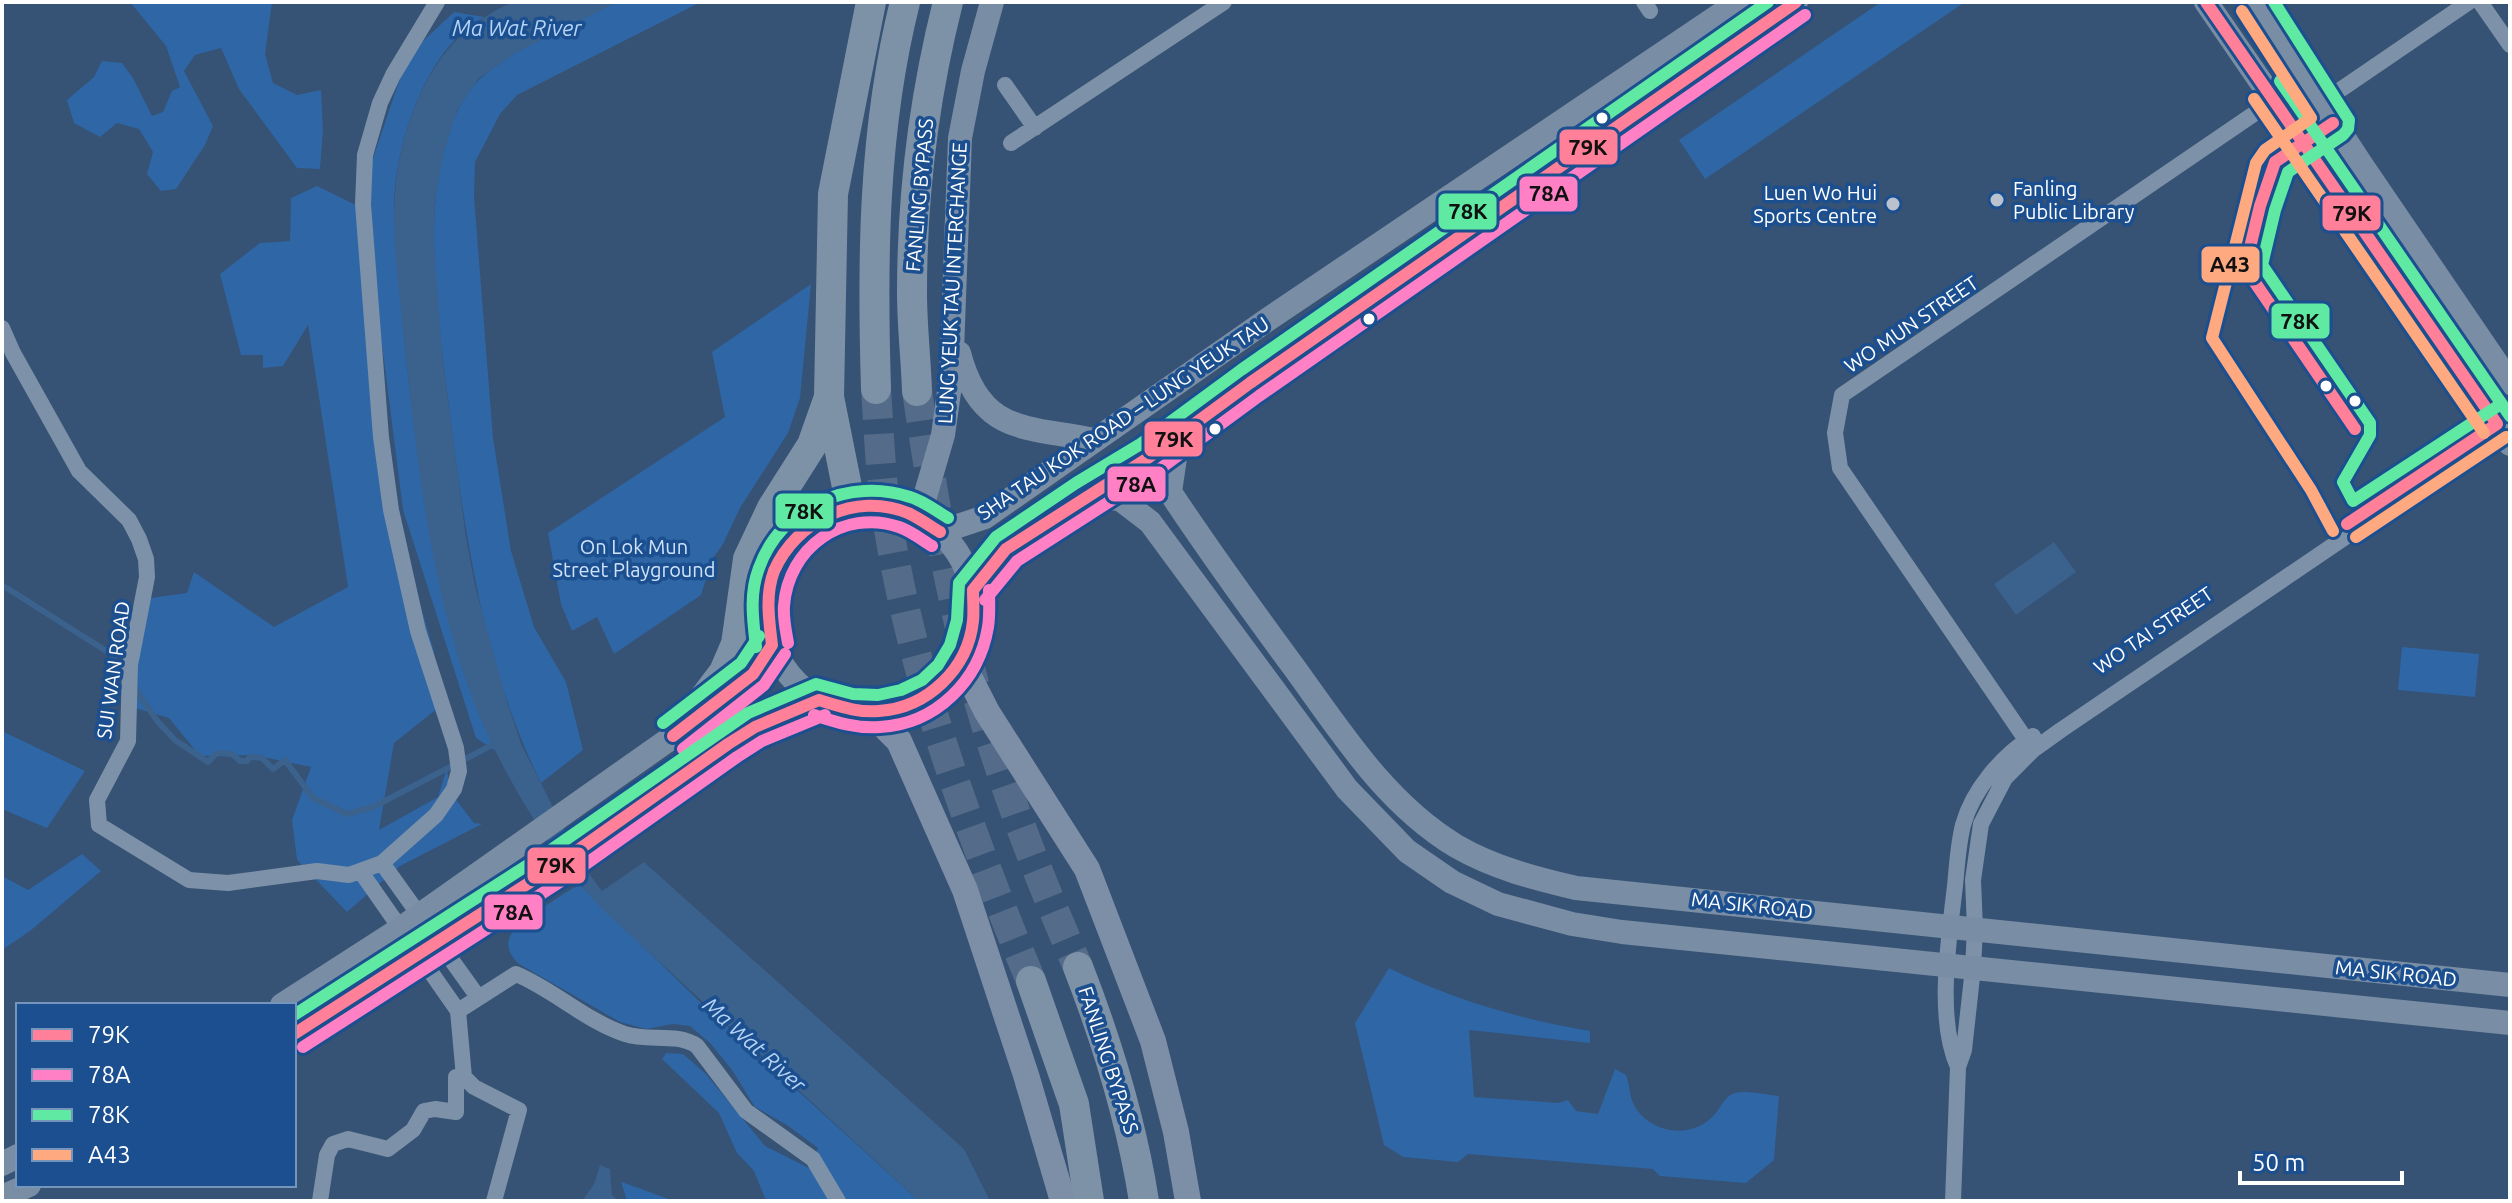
<svg xmlns="http://www.w3.org/2000/svg" width="2512" height="1203" viewBox="0 0 2512 1203" font-family="Ubuntu,sans-serif">
  <style>
    .green { fill: #2f66a5 }
    .water { fill: #3b618d }
    .lines { fill: none; stroke-linecap: round; stroke-linejoin: round }
    .stream { stroke: #3b618d; stroke-width: 6 }
    .highway-tunnel { stroke: #546c89; stroke-width: 30; stroke-dasharray: 30 15; stroke-linecap: butt }
    .street { stroke: #7d92a8; stroke-width: 16 }
    .secondary { stroke: #798da4; stroke-width: 24 }
    .primary { stroke: #7d8ea7; stroke-width: 26 }
    .highway { stroke: #7e92a7; stroke-width: 30 }
    .bus-1-casing { stroke: #1b4f8f; stroke-width: 18 }
    .bus-2-casing { stroke: #1b4f8f; stroke-width: 18 }
    .bus-3-casing { stroke: #1b4f8f; stroke-width: 18 }
    .bus-4-casing { stroke: #1b4f8f; stroke-width: 18 }
    .bus-1 { stroke: #ff8098; stroke-width: 12 }
    .bus-2 { stroke: #ff80c5; stroke-width: 12 }
    .bus-3 { stroke: #60e9a3; stroke-width: 12 }
    .bus-4 { stroke: #ffa980; stroke-width: 12 }
    .bus-dot { fill: #fff; stroke: #1b4f8f; stroke-width: 3 }
    .poi-dot { fill: #b9c2ce; stroke: #1b4f8f; stroke-width: 3 }
    .labels { text-anchor: middle; dominant-baseline: central; stroke-width: 7; stroke-linejoin: round; paint-order: stroke }
    .poi-label { font-size: 20px; fill: #fff; stroke: #1b4f8f; text-anchor: start }
    .street-label { font-size: 20px; fill: #fff; stroke: #1b4f8f }
    .park-label { font-size: 20px; fill: #cfe3fa; stroke: #1b4f8f }
    .water-label { font-size: 22px; font-style: italic; fill: #b5d3f5; stroke: #1b4f8f }
    .line-badge { stroke: #1b4f8f; stroke-width: 3 }
    .pale-badge-label { font-size: 22px; text-anchor: middle; font-weight: bold; fill: #111 }
  </style>
  <rect width="100%" height="100%" fill="#365274"/>
  <path class="green" d="M130,2H272L265,54L273,83L297,95L321,90L323,130L320,169L297,168L239,89L221,48L195,55L184,71L213,126L205,145L176,189L161,191L147,174L153,152L139,129L117,123L100,137L74,123L67,100L94,77L102,61L122,63L133,78L152,116L163,112L172,91L180,87L166,46Z
    M617,2H701L517,95L500,114L475,162L474,197L493,438L511,551L534,627L566,682L583,750L541,783C483,666 465,535 449,407C438,318 415,177 465,97C490,56 573,24 617,2Z
    M1881,2H1965L1705,179L1679,140Z
    M454,12L484,17C476,23 466,29 459,36C418,74 393,157 394,212C399,289 406,365 416,441C430,548 449,654 496,751L476,738L403,510L373,274L370,167L408,55Z
    M317,186L366,210L394,515L434,652L438,708L394,743L379,830L438,797L447,768L450,792L474,823L482,824L400,866L347,912L297,860L292,820L311,767L253,755L200,756L169,718L135,708L143,599L187,593L194,572L274,627L348,587L308,325L283,366L263,368V355H241L220,274L260,243L290,241L291,198Z
    M811,284L800,398L788,433L740,508L723,544L712,560L701,595L614,654L597,617L572,631L561,604L548,533L725,417L712,352Z
    M2402,647L2479,654L2475,697L2398,690Z
    M2,731L85,771L47,828L2,809Z
    M82,854L101,871L30,931L2,950V876L28,890Z
    M580,885L697,999L919,1201H769L765,1198L754,1171L737,1153L719,1113L662,1059L666,1053L683,1054L705,1073L765,1146L809,1168L818,1148L787,1125L755,1107L732,1070L711,1044L690,1026L673,1024L646,1029L620,1022L519,964C490,937 527,918 548,904C558,898 569,889 580,885Z
    M1389,968C1453,1000 1520,1019 1590,1031V1043L1469,1030L1474,1097L1558,1103L1568,1100L1576,1111L1598,1114L1615,1069L1626,1075C1630,1085 1629,1095 1634,1105C1650,1134 1692,1140 1714,1115C1721,1108 1724,1096 1735,1093C1748,1090 1766,1095 1779,1096L1774,1160L1746,1183L1660,1176L1653,1169L1468,1154L1458,1162L1403,1157L1384,1145L1355,1023Z
    M621,1182H622L674,1201H627Z"/>
  <path class="water" d="M513,2H617L517,52L478,79L457,110L444,152L435,200L434,245L442,354L466,537L475,586L507,702L522,746L582,864L602,891L644,862L964,1149L990,1201H919L602,909C552,855 505,779 477,710C430,592 417,462 404,337C398,280 388,219 399,162C414,90 444,32 513,2Z
    M2054,542L2076,572L2016,615L1994,584Z
    M600,1165L610,1169L612,1195L619,1201H582L594,1184Z"/>
  <g class="lines">
    <path class="stream" d="M2,585L111,654L124,673
      M133,686L158,722L175,740L208,762L217,753L232,754L240,761H247L250,757L262,758L273,769L285,760L313,798L347,814L373,807L498,742"/>
    <path class="highway-tunnel" d="M876,389C879,430 880,471 886,511C911,674 968,829 1031,981
      M917,391C930,479 945,567 966,653C993,761 1034,866 1078,967"/>
    <path class="street" d="M1644,2L1650,11
      M2480,2L2510,45
      M1005,85L1035,128
      M2321,103L2469,2
      M1011,143L1224,2
      M2,328L13,353L79,471L129,520L139,539L146,559L147,577L130,665L128,741L97,800L99,825L189,880L228,883L317,871L349,875L382,863L436,815L454,789L459,771L456,748L418,631L391,510L381,437L363,204L365,155L380,103L393,75L437,2
      M2033,750L1840,468L1835,433L1842,395L2305,79
      M382,863L478,997
      M361,872L458,1011L464,1077L474,1087L519,1110L494,1201
      M458,1011L516,974C554,990 586,1021 625,1034C648,1042 677,1032 697,1046L746,1111L813,1159L838,1201
      M1958,1067C1936,1019 1949,938 1955,886C1957,866 1958,845 1963,825C1973,789 2002,756 2033,736
      M320,1201L327,1155L333,1144L348,1139L388,1149L413,1130L424,1111L435,1109L456,1112V1077H464
      M1953,1201L1958,1067L1964,1050L1973,968L1975,929L1973,880L1981,824L2005,778L2033,750L2061,730L2509,426"/>
    <path class="secondary" d="M2206,2L2510,444
      M2255,2L2361,164L2510,383
      M959,353C980,434 1025,426 1094,440
      M1198,423L1176,451L1170,492C1209,551 1251,609 1293,666C1341,732 1385,803 1456,846C1494,868 1534,878 1576,888L2510,985
      M1085,496L1120,499L1150,522L1347,789L1407,851L1452,882L1498,904L1572,924L1622,932L2510,1023
      M766 609a104 104 0 1 1 208 0a104 104 0 1 1-208 0Z
      M919,517L943,435L951,378L960,138L973,71L992,2
      M940,532L985,517L1267,320L1739,2
      M973,590L1006,549L1085,496L1148,458L1250,383L1796,2
      M282,1005L400,929L678,733L753,674L772,645
      M294,1034L557,865L728,744L755,727L819,700
      M2,1164L18,1156
      M2,1197L29,1185"/>
    <path class="primary" d="M961,661L987,712L1087,869L1153,1041L1176,1132L1188,1201
      M871,713L899,741L965,890L1026,1075L1063,1201"/>
    <path class="highway" d="M876,389C872,260 873,129 905,2
      M917,391C916,359 912,326 912,293C912,195 924,97 948,2
      M851,507L829,397L833,194L871,2
      M678,733L724,672L736,644L748,559L772,508L812,445L829,397
      M1078,967C1108,1044 1131,1119 1144,1201
      M1031,981L1074,1104L1089,1201"/>
    <defs>
      <path id="bus-1" d="M2206,2L2497,424
        M2333,123L2275,162L2260,206L2245,268L2355,429
        M2347,524L2497,424
        M973,590L1006,549L1148,458L1250,383L1796,2
        M772,645C769,620 765,595 774,571C796,521 855,491 908,513C919,518 930,526 940,532
        M819,700C839,706 858,713 879,711C927,708 968,669 973,621C974,611 973,600 973,590
        M673,736L753,674L772,645
        M294,1034L557,865L728,744L755,727L819,700"/>
      <path id="bus-2" d="M985,600L1017,561L1157,471L1259,396L1805,15
        M788,643C786,631 783,618 784,606C788,548 843,508 899,527C911,531 922,540 932,546
        M814,715C836,722 857,729 880,727C936,724 979,681 988,627C990,615 989,602 989,590
        M683,749L764,685L785,654
        M303,1047L566,878L737,757L762,741L825,715"/>
      <path id="bus-3" d="M2274,2L2349,120L2348,129L2343,135L2288,172L2275,210L2262,265L2370,423V435L2343,482L2353,501L2501,404
        M2280,81L2510,416
        M756,647C753,620 749,594 759,568C781,506 850,477 910,497C924,501 936,511 948,518
        M663,723L741,663L759,636
        M294,1015L548,852L748,713L816,684L853,694L878,695L901,690L922,680L938,665L950,645L957,620L959,583L996,537L1076,483L1139,445L1241,370L1768,2"/>
      <path id="bus-4" d="M2242,11L2311,118L2265,150L2256,163L2212,338L2311,490L2333,531
        M2254,99L2484,433
        M2356,537L2506,437"/>
    </defs>
    <use href="#bus-1" class="bus-1-casing"/>
    <use href="#bus-2" class="bus-2-casing"/>
    <use href="#bus-3" class="bus-3-casing"/>
    <use href="#bus-4" class="bus-4-casing"/>
    <use href="#bus-1" class="bus-1"/>
    <use href="#bus-2" class="bus-2"/>
    <use href="#bus-3" class="bus-3"/>
    <use href="#bus-4" class="bus-4"/>
  </g>
  <g class="bus-dot">
    <circle cx="1602" cy="118" r="7"/>
    <circle cx="1369" cy="319" r="7"/>
    <circle cx="2326" cy="386" r="7"/>
    <circle cx="2355" cy="401" r="7"/>
    <circle cx="1215" cy="429" r="7"/>
  </g>
  <g class="poi-dot">
    <circle cx="1997" cy="200" r="8"/>
    <circle cx="1893" cy="204" r="8"/>
  </g>
  <g class="labels">
    <g class="poi-label">
      <text x="2013" y="188">Fanling<tspan x="2013" dy="23">Public Library</tspan></text>
      <text x="1877" y="192" text-anchor="end">Luen Wo Hui<tspan x="1877" dy="23">Sports Centre</tspan></text>
    </g>
    <g class="street-label">
      <text transform="translate(919 195) rotate(-85)">FANLING BYPASS</text>
      <text transform="translate(952 283) rotate(-87)">LUNG YEUK TAU INTERCHANGE</text>
      <text transform="translate(1911 324) rotate(-34)">WO MUN STREET</text>
      <text transform="translate(1123 418) rotate(-34)">SHA TAU KOK ROAD – LUNG YEUK TAU</text>
      <text transform="translate(2153 630) rotate(-34)">WO TAI STREET</text>
      <text transform="translate(113 670) rotate(-82)">SUI WAN ROAD</text>
      <text transform="translate(1752 905) rotate(6)">MA SIK ROAD</text>
      <text transform="translate(2396 973) rotate(6)">MA SIK ROAD</text>
      <text transform="translate(1109 1060) rotate(72)">FANLING BYPASS</text>
    </g>
    <g class="park-label">
      <text x="634" y="546">On Lok Mun<tspan x="634" dy="23">Street Playground</tspan></text>
    </g>
    <g class="water-label">
      <text x="517" y="27">Ma Wat River</text>
      <text transform="translate(755 1044) rotate(42)">Ma Wat River</text>
    </g>
  </g>
  <g class="line-badge">
    <rect x="1558" y="128" width="61" height="38" rx="8" fill="#ff8098"/>
    <rect x="1518" y="175" width="61" height="38" rx="8" fill="#ff80c5"/>
    <rect x="1437" y="192" width="61" height="39" rx="8" fill="#60e9a3"/>
    <rect x="2321" y="194" width="61" height="38" rx="8" fill="#ff8098"/>
    <rect x="2200" y="245" width="61" height="39" rx="8" fill="#ffa980"/>
    <rect x="2270" y="302" width="61" height="38" rx="8" fill="#60e9a3"/>
    <rect x="1143" y="420" width="61" height="38" rx="8" fill="#ff8098"/>
    <rect x="1106" y="465" width="61" height="38" rx="8" fill="#ff80c5"/>
    <rect x="774" y="492" width="61" height="38" rx="8" fill="#60e9a3"/>
    <rect x="526" y="846" width="61" height="39" rx="8" fill="#ff8098"/>
    <rect x="483" y="893" width="61" height="38" rx="8" fill="#ff80c5"/>
  </g>
  <g class="pale-badge-label">
    <text x="1588" y="155">79K</text>
    <text x="1549" y="201">78A</text>
    <text x="1468" y="219">78K</text>
    <text x="2352" y="221">79K</text>
    <text x="2230" y="272">A43</text>
    <text x="2300" y="329">78K</text>
    <text x="1174" y="447">79K</text>
    <text x="1136" y="492">78A</text>
    <text x="804" y="519">78K</text>
    <text x="556" y="873">79K</text>
    <text x="513" y="920">78A</text>
  </g>
  <rect width="2512" height="1203" fill="none" stroke="#ffffff" stroke-width="8"/>
  <rect x="16" y="1003" width="280" height="184" fill="#1b4f8f" stroke="#7695bc" stroke-width="2"/>
  <rect x="32" y="1029" width="40" height="12" fill="#ff8098" stroke="#7695bc" stroke-width="2"/>
  <text x="88" y="1043" font-size="24" fill="#ffffff">79K</text>
  <rect x="32" y="1069" width="40" height="12" fill="#ff80c5" stroke="#7695bc" stroke-width="2"/>
  <text x="88" y="1083" font-size="24" fill="#ffffff">78A</text>
  <rect x="32" y="1109" width="40" height="12" fill="#60e9a3" stroke="#7695bc" stroke-width="2"/>
  <text x="88" y="1123" font-size="24" fill="#ffffff">78K</text>
  <rect x="32" y="1149" width="40" height="12" fill="#ffa980" stroke="#7695bc" stroke-width="2"/>
  <text x="88" y="1163" font-size="24" fill="#ffffff">A43</text>
  <path d="M2240 1171v12h162v-12" fill="none" stroke="#ffffff" stroke-width="4"/>
  <text x="2252" y="1171" font-size="24" fill="#ffffff" stroke="#1b4f8f" stroke-width="6" paint-order="stroke">50 m</text>
</svg>
